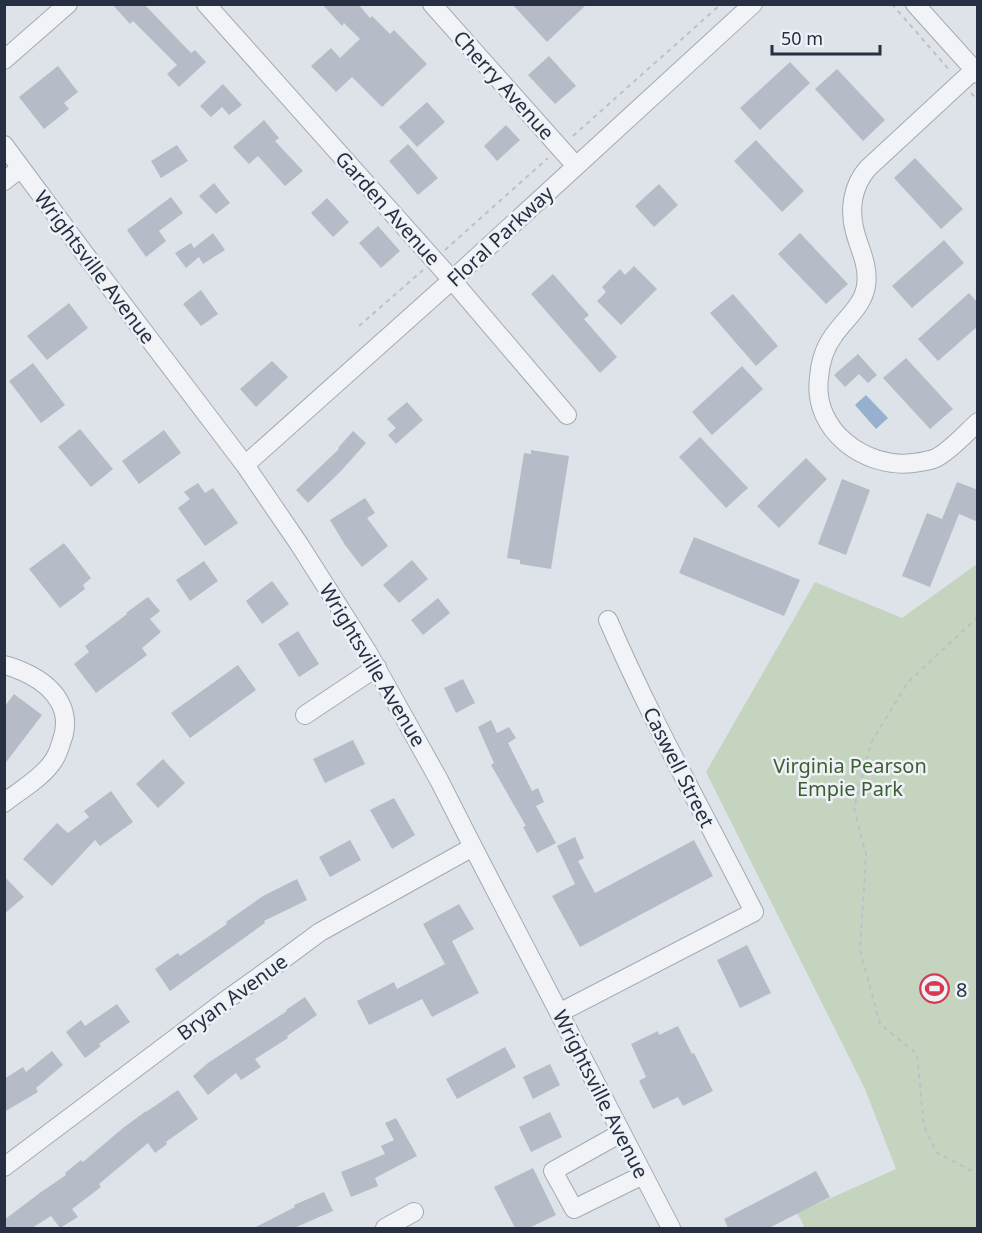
<svg xmlns="http://www.w3.org/2000/svg" width="982" height="1233" viewBox="0 0 982 1233" font-family="'Noto Sans',sans-serif">
  <style>
    .green { fill: #c4d4bf }
    .water { fill: #96b0cd }
    .building { fill: #b5bcc7 }
    .lines { fill: none; stroke-linecap: round; stroke-linejoin: round }
    .minor-casing { stroke: #a3aab4; stroke-width: 20 }
    .path { stroke: #bdc0c8; stroke-width: 2; stroke-dasharray: 4.5 4.5; stroke-linecap: butt }
    .minor { stroke: #f2f3f7; stroke-width: 18 }
    .labels { text-anchor: middle; dominant-baseline: central; stroke-width: 5; stroke-linejoin: round; paint-order: stroke }
    .street-label { font-size: 20px; fill: #263042; stroke: #eef2f7 }
    .park-label { font-size: 20px; fill: #3a5f32; stroke: #eef2f7 }
    .poi-label { font-size: 20px; fill: #263042; stroke: #eef2f7; text-anchor: start }
  </style>
  <rect width="100%" height="100%" fill="#dee3e9"/>
  <path class="green" d="M977,564V1228H805L797,1213L896,1169L865,1089L706,772L815,582L902,618Z"/>
  <path class="water" d="M866,395L888,418L876,429L855,405Z"/>
  <path class="building" d="M112,4H144L191,53L195,50L206,62L179,87L167,74L177,65L133,21L130,24Z
    M322,4H358L370,18L372,16L390,34L394,30L427,64L382,107L352,77L336,92L311,66L331,48L340,58L360,39L344,23L342,26Z
    M512,4H587L547,42Z
    M549,56L576,86L555,104L528,75Z
    M790,62L810,83L760,130L740,108Z
    M58,66L78,92L64,103L69,109L44,129L19,97Z
    M837,69L885,120L863,141L815,89Z
    M223,84L242,105L229,115L222,107L211,117L200,106Z
    M427,102L445,122L417,147L399,127Z
    M264,120L279,138L275,141L303,171L285,186L258,156L249,164L233,147Z
    M506,125L520,140L497,161L484,146Z
    M756,140L804,191L782,212L734,161Z
    M408,144L438,178L418,195L389,161Z
    M177,145L188,161L161,178L151,161Z
    M915,158L963,209L941,229L894,178Z
    M214,183L230,203L216,214L199,196Z
    M659,184L678,205L654,227L635,206Z
    M171,197L183,213L159,231L166,241L146,257L127,230Z
    M327,198L349,222L333,237L311,213Z
    M378,226L400,251L381,268L359,243Z
    M213,233L225,250L203,264L199,257L186,268L175,253L191,243L194,248Z
    M800,233L848,284L826,304L778,254Z
    M944,240L964,263L912,308L892,286Z
    M634,266L657,289L621,325L597,301L606,292L602,287L620,269L625,275Z
    M553,274L589,315L584,319L617,357L600,373L531,294Z
    M201,290L218,314L201,326L183,304Z
    M969,293L978,303V326L938,361L918,339Z
    M733,294L778,346L756,366L710,313Z
    M69,303L88,328L47,360L27,336Z
    M858,354L877,375L868,383L859,374L845,387L834,375Z
    M906,358L953,409L930,429L883,378Z
    M272,361L288,377L256,407L240,389Z
    M33,363L65,405L41,423L9,381Z
    M742,366L763,389L712,435L692,412Z
    M407,402L423,420L396,444L388,435L396,428L387,419Z
    M80,429L113,469L91,487L58,447Z
    M164,430L181,453L139,484L122,461Z
    M353,431L366,443L341,471L308,503L296,490L339,449L338,448Z
    M700,437L748,488L726,508L679,457Z
    M531,450L569,456L551,569L520,564V560L507,558L524,453L531,454Z
    M806,458L827,479L779,528L757,506Z
    M842,479L870,490L846,555L818,544Z
    M957,482L978,490V522L959,514L930,587L902,576L927,513L942,519Z
    M198,483L205,493L213,488L238,523L205,546L178,508L190,499L184,492Z
    M365,498L375,513L367,518L388,546L362,567L345,545L330,520Z
    M694,537L800,580L784,616L679,573Z
    M64,543L91,578L83,585L85,589L60,608L29,569Z
    M412,560L428,579L399,603L383,585Z
    M204,561L218,581L190,601L176,580Z
    M272,581L289,604L262,624L246,601Z
    M148,597L160,611L150,619L161,632L142,648L147,655L96,693L74,664L89,652L85,646L127,614L126,613Z
    M438,598L450,613L423,635L411,620Z
    M298,631L319,664L299,677L278,644Z
    M238,665L256,690L190,738L171,713Z
    M463,679L475,703L456,713L444,688Z
    M14,694L42,715L4,765V707Z
    M491,720L497,733L509,727L516,738L508,743L532,791L538,788L544,802L536,806L556,843L537,853L523,827L526,826L491,765L494,763L478,727Z
    M353,740L365,764L325,783L313,759Z
    M163,759L185,783L158,808L136,784Z
    M111,791L133,822L100,846L95,840L52,886L23,859L57,823L68,833L89,817L84,811Z
    M394,798L415,835L392,849L370,810Z
    M575,837L584,858L578,861L595,893L694,840L713,876L580,947L552,896L575,884L557,846Z
    M350,840L361,860L330,877L319,857Z
    M4,876L24,897L4,914Z
    M297,879L307,900L264,921L265,923L170,991L155,969L178,953L180,956L227,924L226,922L263,896Z
    M459,904L474,929L452,941L479,993L432,1017L422,999L369,1025L357,1001L394,982L397,989L445,964L423,924Z
    M747,945L771,993L740,1008L717,960Z
    M305,997L317,1015L287,1036L288,1038L255,1059L261,1067L241,1080L236,1073L208,1095L193,1076L208,1063L287,1011L286,1010Z
    M117,1004L130,1022L99,1044L101,1046L85,1058L66,1032L81,1020L85,1026Z
    M678,1026L692,1054L694,1053L713,1091L683,1106L678,1097L653,1109L639,1081L646,1077L631,1044L658,1031L659,1035Z
    M505,1047L516,1067L457,1099L446,1079Z
    M52,1051L63,1065L36,1088L38,1092L4,1112V1079L23,1067L26,1072Z
    M550,1064L560,1085L533,1099L523,1077Z
    M178,1090L198,1119L166,1142L167,1144L155,1153L148,1143L99,1184L101,1187L72,1209L78,1217L60,1228L51,1216L32,1228H4V1220L41,1192L66,1175L65,1173L81,1160L83,1162L123,1128L146,1111V1112Z
    M550,1112L562,1137L531,1152L519,1127Z
    M396,1118L417,1156L375,1178L378,1186L351,1197L341,1172L385,1154L381,1146L394,1140L385,1123Z
    M533,1168L556,1215L529,1228H515L494,1187Z
    M816,1171L830,1197L769,1228H728L724,1219Z
    M324,1192L333,1211L294,1228H254L295,1207L294,1205Z"/>
  <g class="lines">
    <defs>
      <path id="minor" d="M206,4L452,280L567,415
        M432,4L576,166
        M915,4L978,74
        M4,60L68,4
        M974,70L868,168C852,186 849,210 855,232C860,250 869,266 866,286C863,306 845,319 834,335C825,347 820,363 819,378C812,430 865,469 913,463C921,462 929,461 936,458C950,451 966,433 978,422
        M4,145L87,257L245,465L299,544L367,651L439,780L473,847L671,1228
        M4,181L21,168
        M245,465L452,280L753,4
        M4,665C14,667 22,671 30,675C57,689 73,713 61,743C59,750 56,758 51,764C40,779 19,791 4,803
        M305,715L377,667
        M559,1013L754,912C705,815 651,720 608,620
        M621,1133L553,1171L574,1209L643,1175
        M4,1167L229,998L278,963L320,932L473,847
        M385,1228L414,1212"/>
    </defs>
    <use href="#minor" class="minor-casing"/>
    <path class="path" d="M892,4L951,72
      M971,93L978,100
      M573,136L721,4
      M445,250L548,158
      M359,326L423,270
      M978,617L908,682L871,743L854,808L866,855L860,950L880,1024L917,1054L924,1126L937,1153L978,1174"/>
    <use href="#minor" class="minor"/>
  </g>
  <defs>
    <symbol id="stadium-ring" viewBox="-11 -11 22 22"><circle r="9.5" fill="#eef2f7" stroke="#da384f" stroke-width="1.5"/><path d="M0-5a6.5 5 0 1 0 0 10a6.5 5 0 1 0 0-10ZM-3.5-1.8h7v3.6h-7Z" fill="#da384f"/></symbol>
  </defs>
  <g fill-rule="evenodd">
    <use href="#stadium-ring" x="918" y="972" width="33" height="33"/>
  </g>
  <g class="labels">
    <g class="street-label">
      <text transform="translate(504 85) rotate(48)">Cherry Avenue</text>
      <text transform="translate(388 208) rotate(48)">Garden Avenue</text>
      <text transform="translate(500 236) rotate(-43)">Floral Parkway</text>
      <text transform="translate(95 267) rotate(53)">Wrightsville Avenue</text>
      <text transform="translate(373 665) rotate(59)">Wrightsville Avenue</text>
      <text transform="translate(679 767) rotate(63)">Caswell Street</text>
      <text transform="translate(232 997) rotate(-36)">Bryan Avenue</text>
      <text transform="translate(601 1094) rotate(63)">Wrightsville Avenue</text>
    </g>
    <g class="park-label">
      <text x="850" y="765">Virginia Pearson<tspan x="850" dy="23">Empie Park</tspan></text>
    </g>
    <g class="poi-label">
      <text x="956" y="989">8</text>
    </g>
  </g>
  <rect width="982" height="1233" fill="none" stroke="#263042" stroke-width="12"/>
  <path d="M772 45v9h108v-9" fill="none" stroke="#263042" stroke-width="3"/>
  <text x="781" y="45" font-size="18" fill="#263042" stroke="#eef2f7" stroke-width="4.5" paint-order="stroke">50 m</text>
</svg>
